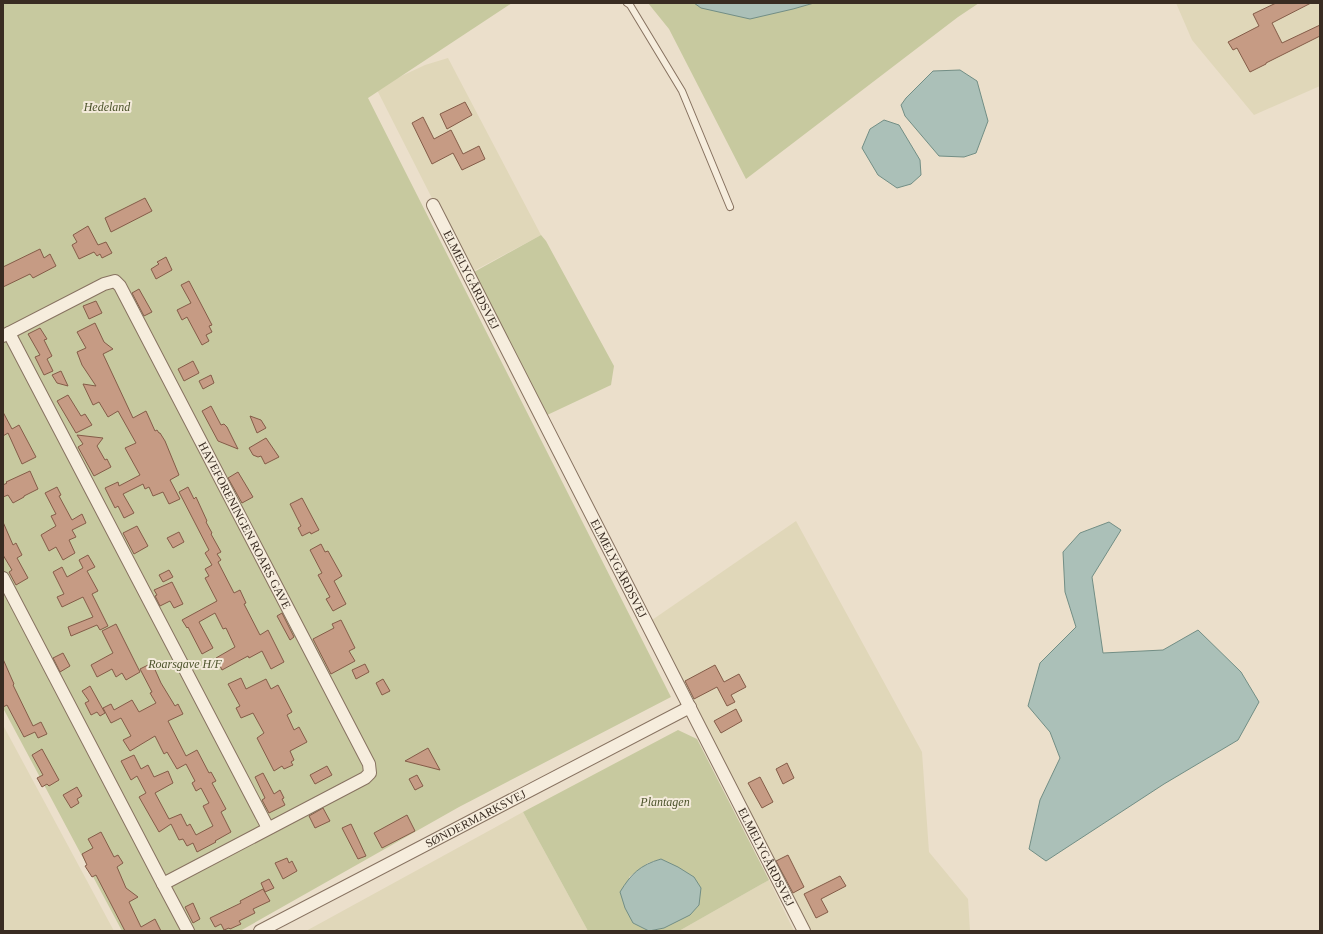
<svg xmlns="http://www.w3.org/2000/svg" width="1323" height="934" viewBox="0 0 1323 934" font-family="'Times New Roman',serif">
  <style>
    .farmland { fill: #e0d7b9 }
    .green { fill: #c7c99f }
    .water { fill: #abc0b8; stroke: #728e85 }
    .building { fill: #c69b84; stroke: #845c48 }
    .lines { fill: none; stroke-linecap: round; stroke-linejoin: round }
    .service-casing { stroke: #877260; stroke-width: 8 }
    .minor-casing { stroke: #877260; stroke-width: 14 }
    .service { stroke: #f6eddd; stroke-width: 6 }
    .minor { stroke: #f6eddd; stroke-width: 12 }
    .labels { text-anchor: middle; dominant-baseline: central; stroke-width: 4; stroke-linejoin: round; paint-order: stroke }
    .park-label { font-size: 12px; font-style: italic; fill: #4c532b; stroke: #f3eada }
    .street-label { font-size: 12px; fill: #392c22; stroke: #f3eada }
  </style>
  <rect width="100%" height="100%" fill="#ebdfcb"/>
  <path class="farmland" d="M1176,3H1320V86L1254,115L1192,40Z
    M448,58L541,235L470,273L376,88L425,65Z
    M796,521L922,752L929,852L968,899L970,931H807L652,620Z
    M3,725L114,931H3Z
    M523,812L588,931H306Z
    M769,880L794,931H679Z"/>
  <path class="green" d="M3,3H512L368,98L671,697L459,807L240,931H122L3,708Z
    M648,3H694L701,8L793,9L814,3H979L958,17L746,179L669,29Z
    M541,235L546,241L614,366L611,385L545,416L474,272Z
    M678,730L697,739L769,880L679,931H650L664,928L661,859L648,863L629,877L633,923L649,931H588L523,812Z"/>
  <path class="water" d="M694,3H814L793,9L750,19L701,8Z
    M960,70L977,81L988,121L976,153L964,157L939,156L905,116L901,105L906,98L933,71Z
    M884,120L899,125L920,160L921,175L911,184L897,188L878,175L862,148L870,129Z
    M1109,522L1121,530L1092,577L1103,653L1163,650L1198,630L1241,672L1259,702L1238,740L1164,784L1046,861L1029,849L1040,800L1060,758L1050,732L1028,706L1040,663L1076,627L1065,592L1063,552L1080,533Z
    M661,859L678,867L694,877L701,888L699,905L690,915L664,928L649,931L633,923L625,908L620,892C631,874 640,865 661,859Z"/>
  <path class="building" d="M1276,3H1311L1272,23L1282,43L1320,25V36L1266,63V64L1250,72L1237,48L1233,50L1228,42L1259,26L1253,14Z
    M465,102L472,115L447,129L440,114Z
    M423,117L434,139L451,130L463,154L479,146L485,159L462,170L453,153L432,164L412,123Z
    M145,198L152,211L111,232L105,218Z
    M88,226L98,245L106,242L112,253L102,258L100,254L97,256L94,252L79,259L72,245L77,242L73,235Z
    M40,249L44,258L50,254L56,266L33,278L30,274L3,287V267Z
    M166,257L172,270L156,279L151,269L159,264L157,262Z
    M189,281L212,325L209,326L212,332L206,335L209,341L202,345L187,317L182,320L177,310L191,303L181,285Z
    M139,289L152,312L144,316L132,293Z
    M96,301L102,313L89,319L83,306Z
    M95,323L104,342L113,349L103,354L133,418L146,411L155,431L157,430L159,433H160L165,441L179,475L170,480L180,499L169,504L163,492L153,496L149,487L145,489L143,484L123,494L134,513L124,518L118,506L115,508L105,488L118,482L119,486L140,475L125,448L136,443L118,411L108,417L99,402L93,405L83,384L96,386L82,365L77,352L86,348L77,332Z
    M40,328L47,339L44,340L52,356L47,359L53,371L44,375L35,357L40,355L28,334Z
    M193,361L199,373L184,381L178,369Z
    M61,371L68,386L57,383L52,375Z
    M211,375L214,383L203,389L199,381Z
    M68,395L81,416L85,414L92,425L76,433L57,401Z
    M211,406L221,425L224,424L227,427L238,449L218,441L202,411Z
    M3,412L12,429L19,425L36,457L22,464L8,433L3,436Z
    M250,416L261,420L266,428L257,433Z
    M77,435L103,438L97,446L105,460L107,459L111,467L94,476L78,447L83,444Z
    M266,438L279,457L265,464L261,456L258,457L253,455L249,448Z
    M30,471L38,489L24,496V497L13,503L8,495L3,497V485L7,483L6,482Z
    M238,472L253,497L242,503L228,478Z
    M57,487L61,495L59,496L72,520L82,514L86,523L72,530L76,537L69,540L75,553L63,560L56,547L49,551L41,535L56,526L51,516L56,514L45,493Z
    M188,487L194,499L196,497L207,521L206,522L212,533L211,534L221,552L217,554L221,560L218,562L234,593L240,590L246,603L244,604L260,635L268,630L284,662L271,669L262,651L249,658L248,656L222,670L216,658L235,647L226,628L223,629L215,613L199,622L213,648L202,654L188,627L187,628L182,620L217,601L205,578L209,576L205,569L212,565L205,553L209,550L179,492Z
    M302,498L319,530L311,534L310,532L302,536L298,528L301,526L290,504Z
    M3,522L13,545L16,543L22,555L17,558L28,578L16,585L9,572L12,570L3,555Z
    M137,526L148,546L134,554L123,533Z
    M179,532L184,542L173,548L167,538Z
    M321,544L325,552L328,551L342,576L334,581L346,604L333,611L326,599L330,597L318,575L322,573L310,550Z
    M88,555L95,567L87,571L98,591L92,594L108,626L100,630L97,625L71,636L68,627L93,617L83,597L62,607L57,597L64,594L53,572L62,567L67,577L83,568L79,560Z
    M169,570L173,577L163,582L159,575Z
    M172,582L183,604L174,608L170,601L160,606L155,596L157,595L154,590Z
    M282,613L294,637L290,640L277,616Z
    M341,620L355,648L349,651L355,661L331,674L313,639L334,628L332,624Z
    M116,624L140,672L126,680L122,673L116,677L112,669L97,677L91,665L113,653L102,631Z
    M63,653L70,666L60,672L53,658Z
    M3,659L14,684L13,685L33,726L41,722L47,734L38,738L35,732L24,737L7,705L3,707Z
    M152,663L161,683L175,706L178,704L183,714L168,721L186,756L197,750L209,773L211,772L216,781L212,783L226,809L221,812L231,832L215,841L216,842L197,852L193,843L187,846L183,839L179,840L171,824L159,832L139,797L146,793L137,776L131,780L121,761L134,755L141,769L148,765L154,777L168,771L173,783L155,793L169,819L181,814L187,826L190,824L196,835L213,826L203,806L209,803L201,788L196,791L192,783L195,781L186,764L177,769L167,752L164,754L155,736L130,751L123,740L131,736L121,718L111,723L103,708L111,704L114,710L132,700L139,712L156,703L150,693L152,692L140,669Z
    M365,664L369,672L356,679L352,670Z
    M715,665L724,682L739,674L746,687L731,695L735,702L727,706L717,687L694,699L685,681Z
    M241,678L246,689L266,679L271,689L278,685L292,712L287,715L294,730L299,727L307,742L290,751L294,760L291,762L293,765L284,769L282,766L274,771L257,738L264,733L253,713L241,718L236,708L240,706L228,684Z
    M383,679L390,691L382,695L376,683Z
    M90,686L105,713L100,716L97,712L91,715L85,703L89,701L82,691Z
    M736,709L742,721L721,733L714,721Z
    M428,748L440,770L405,761Z
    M42,749L59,780L49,786L47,784L42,787L37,778L43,775L32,755Z
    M787,763L794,778L783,784L776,769Z
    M327,766L332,775L315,784L310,775Z
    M263,773L274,794L280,790L284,798L282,799L285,805L269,813L262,800L265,798L255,777Z
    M417,775L423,786L415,790L409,779Z
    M760,777L773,802L762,808L748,783Z
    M77,787L82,796L77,799L79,803L71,808L63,795Z
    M323,808L330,821L315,828L309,816Z
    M407,815L415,831L382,848L374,833Z
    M351,824L366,856L358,859L342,828Z
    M101,832L114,857L118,855L123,863L117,867L126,888L138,897L129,902L141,927L155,919L161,931H125L96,875L92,877L85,866L87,865L82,854L93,848L88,839Z
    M788,855L804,887L793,893L776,861Z
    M287,858L289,863L292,861L297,871L283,879L275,863Z
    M840,876L846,886L821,899L828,912L816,918L804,894Z
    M269,879L274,888L265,892L261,883Z
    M263,889L270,901L253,909L255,913L239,921L241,924L230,929L229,928L224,930L221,924L215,927L210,918L241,903L240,901Z
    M193,903L200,919L193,923L185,907Z"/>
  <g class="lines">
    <defs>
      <path id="service" d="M627,3L630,5L682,91L730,207"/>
      <g id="minor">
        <path id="s1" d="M433,205L804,931"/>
        <path d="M9,333L268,828"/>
        <path id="s2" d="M3,336L104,284L115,281L120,286L369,764L370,773L365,778L163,884L3,578"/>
        <path d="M163,884L188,931"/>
        <path id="s3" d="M260,931L690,707"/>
      </g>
    </defs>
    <use href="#service" class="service-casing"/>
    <use href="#minor" class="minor-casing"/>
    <use href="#service" class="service"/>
    <use href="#minor" class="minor"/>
  </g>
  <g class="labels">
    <g class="park-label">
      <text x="107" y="107">Hedeland</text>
      <text x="185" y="664">Roarsgave H/F</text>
      <text x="665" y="802">Plantagen</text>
    </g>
    <g class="street-label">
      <text stroke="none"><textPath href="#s1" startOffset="84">ELMELYGÅRDSVEJ</textPath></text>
      <text stroke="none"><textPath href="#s2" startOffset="402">HAVEFORENINGEN ROARS GAVE</textPath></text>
      <text stroke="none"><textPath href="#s1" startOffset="408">ELMELYGÅRDSVEJ</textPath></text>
      <text stroke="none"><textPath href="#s3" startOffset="243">SØNDERMARKSVEJ</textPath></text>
      <text stroke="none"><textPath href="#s1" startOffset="732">ELMELYGÅRDSVEJ</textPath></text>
    </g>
  </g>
  <rect width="1323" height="934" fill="none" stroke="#392c22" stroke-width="8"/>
</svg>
